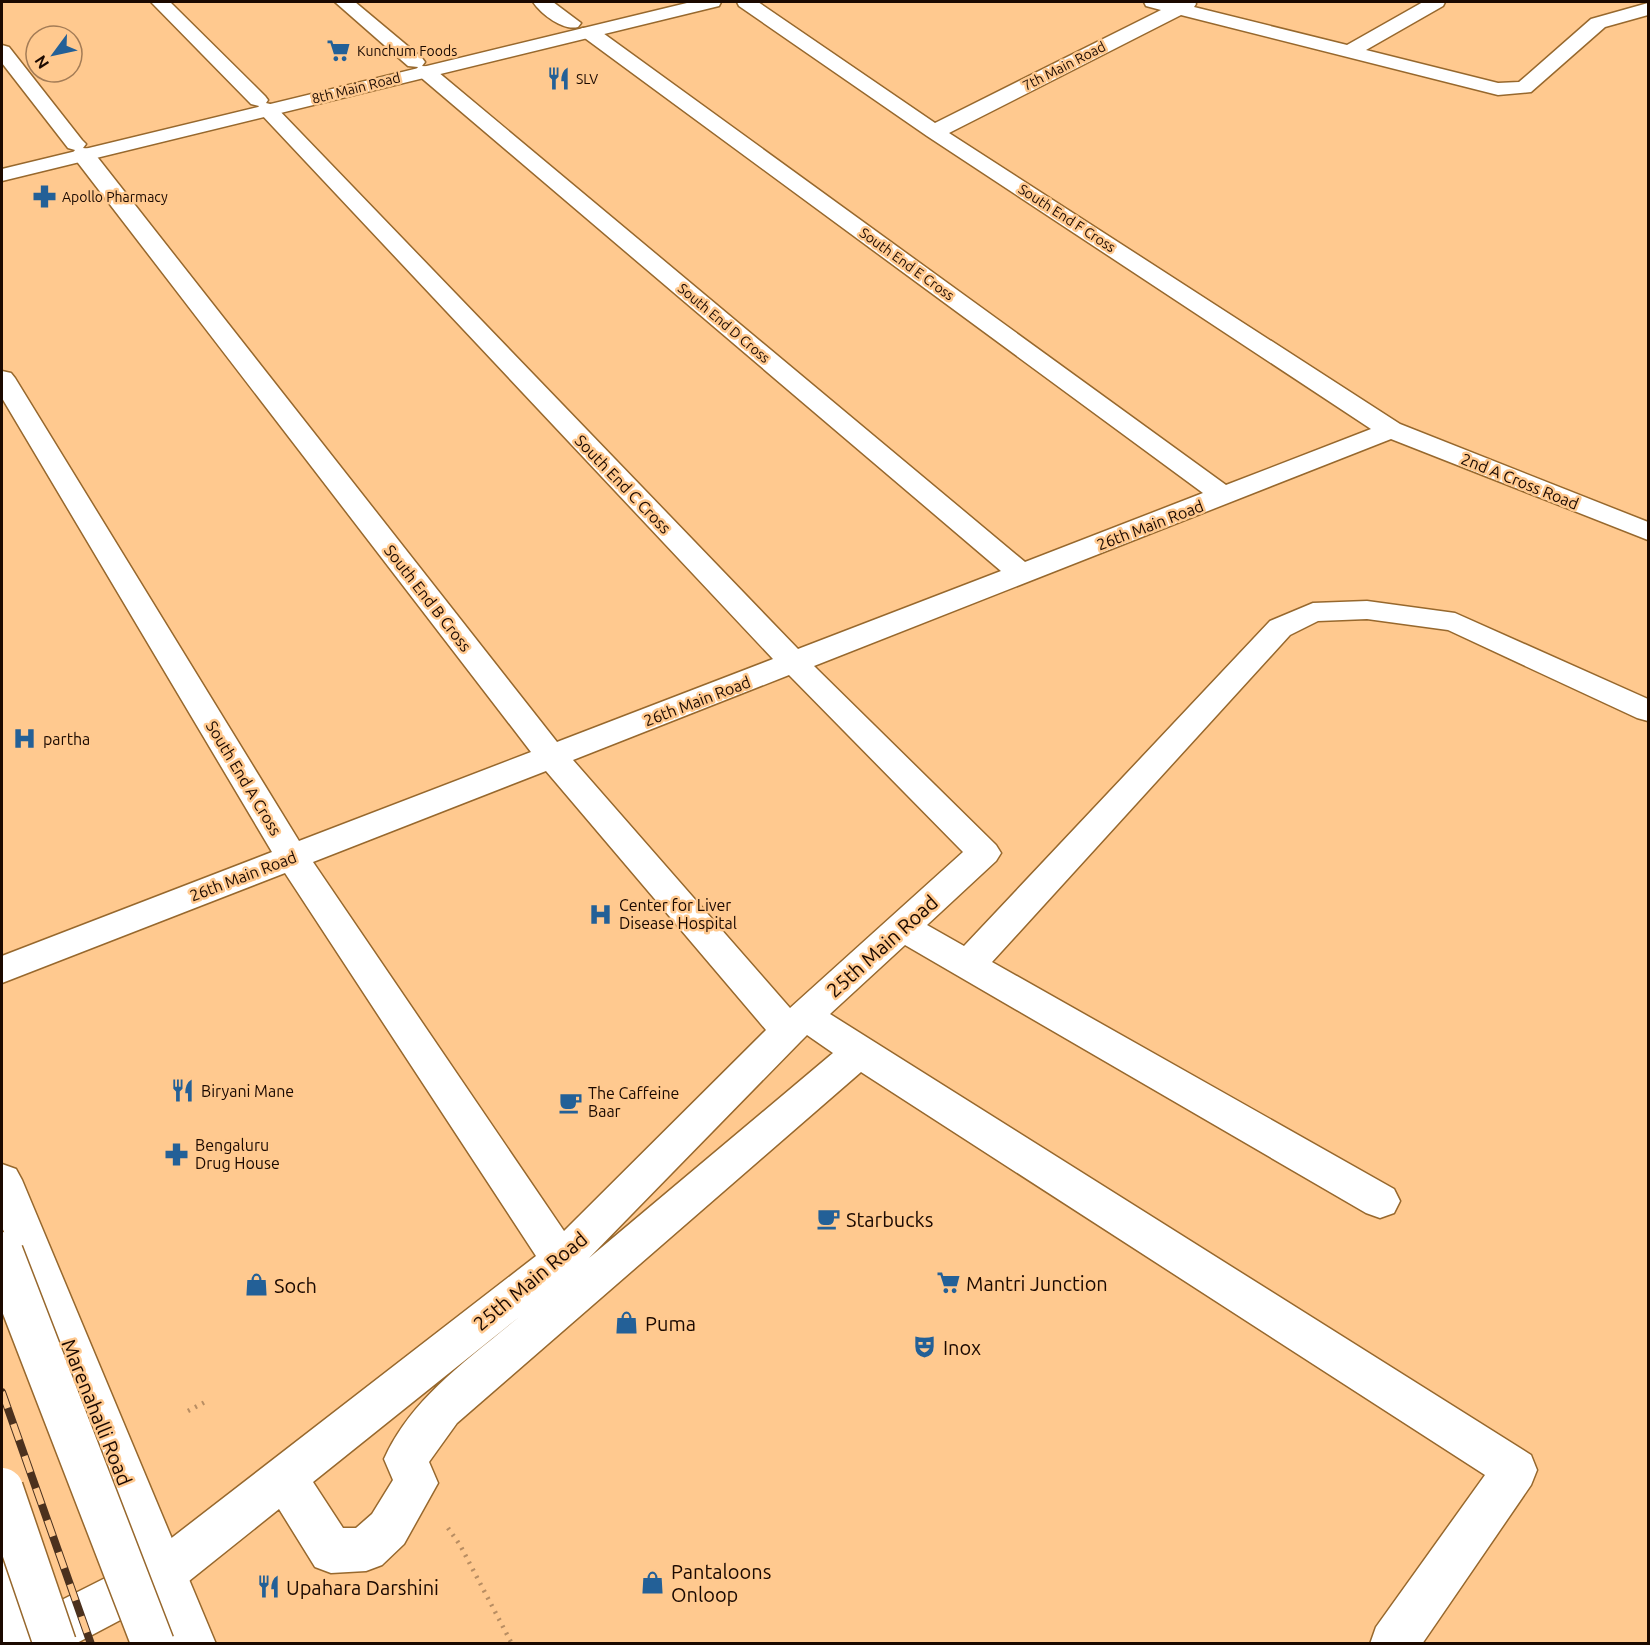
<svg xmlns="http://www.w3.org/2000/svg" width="1650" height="1645" viewBox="0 0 1650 1645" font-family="Ubuntu,sans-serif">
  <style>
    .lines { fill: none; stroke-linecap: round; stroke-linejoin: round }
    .minor-casing { stroke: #97682d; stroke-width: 3 }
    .major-casing { stroke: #97682d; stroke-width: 3 }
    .path { stroke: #b88d62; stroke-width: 4.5; stroke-dasharray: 2 6; stroke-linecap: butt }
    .minor { fill: #fff; fill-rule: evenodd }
    .major { fill: #fff; fill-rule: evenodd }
    .rail-casing { stroke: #4b311e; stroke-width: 8 }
    .rail { stroke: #ffc98f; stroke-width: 6; stroke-dasharray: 17; stroke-linecap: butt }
    .major-bridge-casing { stroke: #97682d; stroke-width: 45; stroke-linecap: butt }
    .major-bridge { stroke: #fff; stroke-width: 42 }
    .labels { text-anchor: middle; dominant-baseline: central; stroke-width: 5; stroke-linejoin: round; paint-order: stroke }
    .far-poi-label { font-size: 14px; fill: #1b0900; stroke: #ffc98f; text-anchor: start }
    .far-street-label { font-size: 14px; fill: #1b0900; stroke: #ffc98f }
    .street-label { font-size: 16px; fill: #1b0900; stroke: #ffc98f }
    .poi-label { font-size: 16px; fill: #1b0900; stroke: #ffc98f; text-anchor: start }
    .near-street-label { font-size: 20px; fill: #1b0900; stroke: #ffc98f }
    .near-poi-label { font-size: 20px; fill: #1b0900; stroke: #ffc98f; text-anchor: start }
  </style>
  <rect width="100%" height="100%" fill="#ffc98f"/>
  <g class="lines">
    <defs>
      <path id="minor" d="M151,2H170L265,96L268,100L266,103L274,105L798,649L1001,571L418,75L415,71L418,67L408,66L335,2H355L422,58L425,62L422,66L432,67L1025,562L1203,493L582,36L579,32L582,28H596L1226,485L1371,429L927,136L739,6L737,2H758L935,123L1161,10L1146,6L1144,2H1195L1196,4L1194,7L1347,45L1423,2H1445L1443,6L1366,50L1498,83L1519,82L1591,19L1648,3V15L1605,27L1531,92L1498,95L1181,15L949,133L1400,424L1648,522V540L1391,439L814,666L996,845L1001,853L996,861L927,925L964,946L1270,621L1313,603L1367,601L1455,613L1648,699V721L1637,718L1448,630L1367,619L1318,621L1290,635L992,962L1394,1189L1400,1201L1394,1213L1380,1218L1366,1213L905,945L830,1014L1531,1455L1537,1470L1531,1485L1422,1644H1370L1376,1627L1485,1475L861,1072L457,1423L429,1462L438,1483L404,1544L382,1565L366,1571L331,1573L315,1567L279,1509L179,1589L75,1644H8L14,1624L147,1557L536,1256L285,873L2,983V956L272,852L2,398V371L11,373L15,378L299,841L531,752L75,159L72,154L75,150L68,148L2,63V45L9,47L82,140L86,144L83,148L91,149L557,742L773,659L260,113L257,109L259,106L251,104ZM789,675L963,852L790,1008L573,760ZM546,771L766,1030L564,1231L313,862ZM807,1035L833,1053L589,1258L801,1041ZM519,1317C469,1359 411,1398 384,1459L393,1480L372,1514L356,1528H343L313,1482Z
        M533,2H553L581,23L578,27C563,31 541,14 533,2Z"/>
      <path id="major" d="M691,2H721L719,6L2,181V169Z
        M2,1164L16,1169L22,1180L216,1644H169L2,1227Z
        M2,1554L18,1560L47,1644H2Z"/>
    </defs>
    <use href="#minor" class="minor-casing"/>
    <use href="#major" class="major-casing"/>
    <path class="path" d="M188,1411L207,1401
      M448,1528L460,1545L512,1644"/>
    <use href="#minor" class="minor"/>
    <use href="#major" class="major"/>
    <defs>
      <path id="rail" d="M2,1281L138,1644
        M2,1392L91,1644"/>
    </defs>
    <use href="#rail" class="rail-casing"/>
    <use href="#rail" class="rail"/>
    <defs>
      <path id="major-bridge" d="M2,1253L153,1644
        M2,1489L55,1644"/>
    </defs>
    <use href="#major-bridge" class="major-bridge-casing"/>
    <use href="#major-bridge" class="major-bridge"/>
  </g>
  <defs>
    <symbol id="supermarket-bare" viewBox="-9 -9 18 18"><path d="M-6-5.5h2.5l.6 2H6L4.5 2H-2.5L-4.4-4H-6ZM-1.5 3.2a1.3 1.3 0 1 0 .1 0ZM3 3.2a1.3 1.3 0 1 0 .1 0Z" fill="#236097" stroke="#ffc98f" stroke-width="2.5" paint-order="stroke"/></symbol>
    <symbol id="restaurant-bare" viewBox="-9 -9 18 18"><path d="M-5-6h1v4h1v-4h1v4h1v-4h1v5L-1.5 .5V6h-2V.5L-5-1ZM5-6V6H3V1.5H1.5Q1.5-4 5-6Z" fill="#236097" stroke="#ffc98f" stroke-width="2.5" paint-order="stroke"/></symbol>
    <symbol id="pharmacy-bare" viewBox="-9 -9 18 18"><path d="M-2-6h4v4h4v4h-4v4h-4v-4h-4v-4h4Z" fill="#236097" stroke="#ffc98f" stroke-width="2.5" paint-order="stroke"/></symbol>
    <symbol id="hospital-bare" viewBox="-9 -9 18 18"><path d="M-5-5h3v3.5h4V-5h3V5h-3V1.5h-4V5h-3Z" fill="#236097" stroke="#ffc98f" stroke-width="2.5" paint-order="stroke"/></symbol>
    <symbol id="cafe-bare" viewBox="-9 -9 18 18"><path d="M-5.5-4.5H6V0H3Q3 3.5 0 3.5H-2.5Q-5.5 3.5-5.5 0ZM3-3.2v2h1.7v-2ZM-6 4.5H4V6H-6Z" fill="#236097" stroke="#ffc98f" stroke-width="2.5" paint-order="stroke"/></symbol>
    <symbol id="shop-bare" viewBox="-9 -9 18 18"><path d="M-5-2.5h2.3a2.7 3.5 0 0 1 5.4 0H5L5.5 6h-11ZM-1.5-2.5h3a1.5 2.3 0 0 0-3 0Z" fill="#236097" stroke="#ffc98f" stroke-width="2.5" paint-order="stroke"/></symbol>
    <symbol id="theatre-bare" viewBox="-9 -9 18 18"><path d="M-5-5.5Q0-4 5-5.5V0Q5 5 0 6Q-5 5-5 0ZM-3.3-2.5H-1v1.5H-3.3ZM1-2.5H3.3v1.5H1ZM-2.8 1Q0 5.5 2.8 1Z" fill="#236097" stroke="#ffc98f" stroke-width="2.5" paint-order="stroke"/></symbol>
  </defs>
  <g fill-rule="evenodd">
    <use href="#supermarket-bare" x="322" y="34" width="33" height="33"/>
    <use href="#restaurant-bare" x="542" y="62" width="33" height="33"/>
    <use href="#pharmacy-bare" x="28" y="180" width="33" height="33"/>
    <use href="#hospital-bare" x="8" y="722" width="33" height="33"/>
    <use href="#hospital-bare" x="584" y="898" width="33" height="33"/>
    <use href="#restaurant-bare" x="166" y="1074" width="33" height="33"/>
    <use href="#cafe-bare" x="554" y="1086" width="33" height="33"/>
    <use href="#pharmacy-bare" x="160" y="1138" width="33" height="33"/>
    <use href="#cafe-bare" x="812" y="1202" width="33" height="33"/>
    <use href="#supermarket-bare" x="932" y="1266" width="33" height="33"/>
    <use href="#shop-bare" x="240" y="1268" width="33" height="33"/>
    <use href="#shop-bare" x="610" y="1306" width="33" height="33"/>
    <use href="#theatre-bare" x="908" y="1330" width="33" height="33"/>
    <use href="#shop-bare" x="636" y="1566" width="33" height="33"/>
    <use href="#restaurant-bare" x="252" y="1570" width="33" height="33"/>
  </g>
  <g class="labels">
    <g class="far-poi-label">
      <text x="357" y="51">Kunchum Foods</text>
      <text x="576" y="79">SLV</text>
      <text x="62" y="197">Apollo Pharmacy</text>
    </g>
    <g class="far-street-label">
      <text transform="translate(1064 66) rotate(-27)">7th Main Road</text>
      <text transform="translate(356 88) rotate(-14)">8th Main Road</text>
      <text transform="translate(1067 218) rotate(33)">South End F Cross</text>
      <text transform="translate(907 264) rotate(36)">South End E Cross</text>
      <text transform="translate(724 323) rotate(40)">South End D Cross</text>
    </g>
    <g class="street-label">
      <text transform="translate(1520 481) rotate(22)">2nd A Cross Road</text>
      <text transform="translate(623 484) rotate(46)">South End C Cross</text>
      <text transform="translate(1150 525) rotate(-21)">26th Main Road</text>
      <text transform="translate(428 598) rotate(52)">South End B Cross</text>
      <text transform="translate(697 701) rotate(-21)">26th Main Road</text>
      <text transform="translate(244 778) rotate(59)">South End A Cross</text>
      <text transform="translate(243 876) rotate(-21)">26th Main Road</text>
    </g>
    <g class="poi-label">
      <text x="43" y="739">partha</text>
      <text x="619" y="905">Center for Liver<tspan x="619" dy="18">Disease Hospital</tspan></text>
      <text x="201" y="1091">Biryani Mane</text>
      <text x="588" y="1093">The Caffeine<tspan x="588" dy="18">Baar</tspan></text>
      <text x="195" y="1145">Bengaluru<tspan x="195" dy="18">Drug House</tspan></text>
    </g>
    <g class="near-street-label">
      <text transform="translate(882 946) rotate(-42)">25th Main Road</text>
      <text transform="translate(530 1281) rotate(-40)">25th Main Road</text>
      <text transform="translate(97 1412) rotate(68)">Marenahalli Road</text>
    </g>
    <g class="near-poi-label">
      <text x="846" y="1219">Starbucks</text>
      <text x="966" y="1283">Mantri Junction</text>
      <text x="274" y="1285">Soch</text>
      <text x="645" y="1323">Puma</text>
      <text x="943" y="1347">Inox</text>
      <text x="671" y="1571">Pantaloons<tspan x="671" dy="23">Onloop</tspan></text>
      <text x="286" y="1587">Upahara Darshini</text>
    </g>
  </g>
  <rect width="1650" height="1645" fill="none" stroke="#1b0900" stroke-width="6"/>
  <g transform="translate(54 54) rotate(237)"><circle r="28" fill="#ffc98f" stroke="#a47c56" stroke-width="1.5"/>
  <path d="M0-4.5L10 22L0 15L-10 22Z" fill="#236097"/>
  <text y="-9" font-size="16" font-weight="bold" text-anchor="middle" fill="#1b0900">N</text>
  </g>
</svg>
